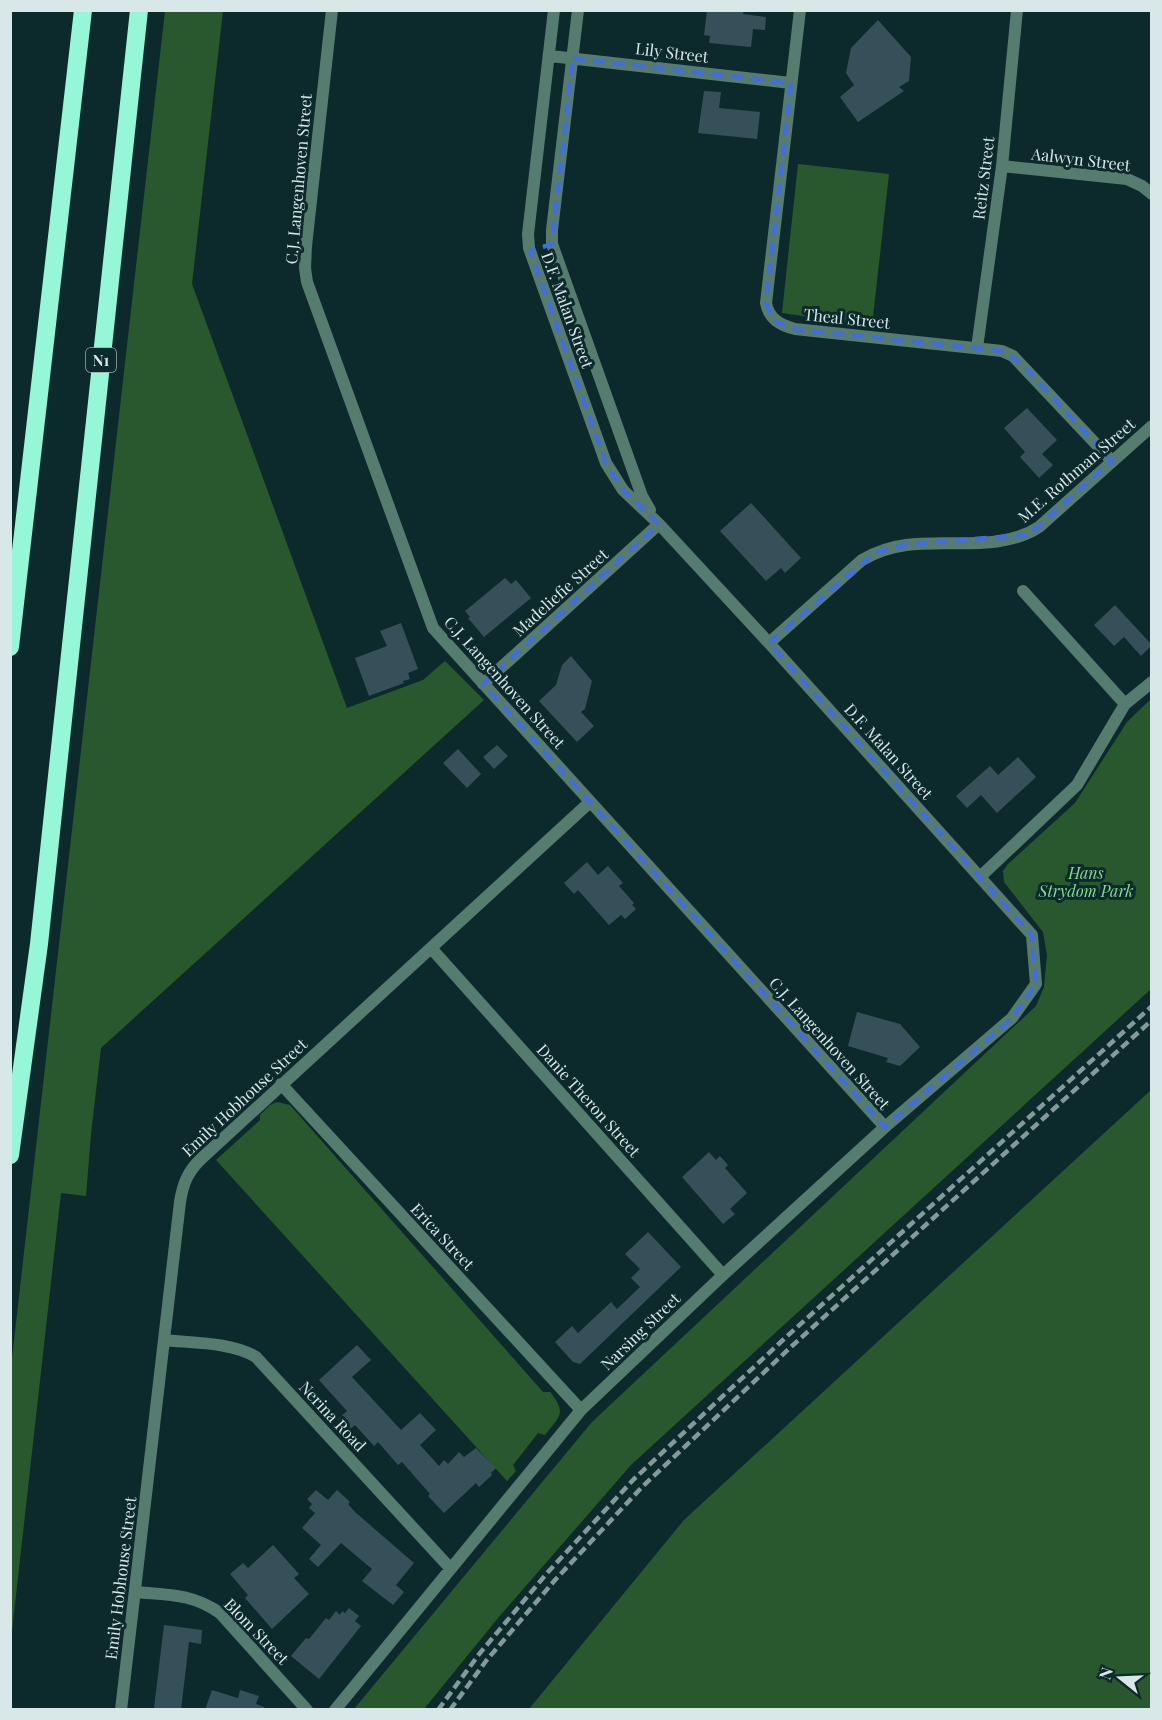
<svg xmlns="http://www.w3.org/2000/svg" width="1162" height="1720" viewBox="0 0 1162 1720" font-family="'Playfair Display',serif">
  <style>
    .green { fill: #2a582e }
    .building { fill: #36505a }
    .lines { fill: none; stroke-linecap: round; stroke-linejoin: round }
    .minor { stroke: #567c6f; stroke-width: 12 }
    .motorway { stroke: #95f7d7; stroke-width: 18 }
    .rail { stroke: #849a9a; stroke-width: 4.5; stroke-dasharray: 9 4.5; stroke-linecap: butt }
    .marked { fill: none; stroke: #426ddb; stroke-width: 4.5; stroke-dasharray: 12 8; stroke-linejoin: round }
    .labels { text-anchor: middle; dominant-baseline: central; stroke-width: 6; stroke-linejoin: round; paint-order: stroke }
    .shield { fill: #0c2a2b; stroke: #9bafaf; stroke-width: 1.5 }
    .shield-label { font-size: 15px; font-weight: bold; fill: #d8e8e8 }
    .street-label { font-size: 16px; fill: #d8e8e8; stroke: #0c2a2b }
    .park-label { font-size: 16px; font-style: italic; fill: #88da8d; stroke: #0c2a2b }
  </style>
  <rect width="100%" height="100%" fill="#0c2a2b"/>
  <path class="green" d="M165,11H223L192,284L347,708L423,680L445,661L484,700L101,1048L91,1134L86,1196L61,1193L11,1640V1367Z
    M798,164L889,174L872,326L782,313Z
    M1151,699V989L631,1465L498,1618L424,1709H354L592,1422L1036,1006L1044,987L1047,955L1043,932L1004,882L1003,871L1008,864L1075,803L1127,722Z
    M1151,1090V1709H529L684,1520Z
    M277,1102L290,1105L543,1392H550C567,1413 560,1416 545,1435L538,1433L513,1465L516,1471L507,1481L216,1160L260,1120V1115L270,1105Z"/>
  <path class="building" d="M707,10H744L743,14L766,17L765,30L753,29L751,47L709,43L710,36L704,35Z
    M878,20L911,57L909,81L899,87L904,91L858,122L840,97L854,85L846,73L851,48Z
    M704,91L721,92L719,108L760,112L757,139L698,133Z
    M1027,408L1057,440L1042,454L1053,465L1039,478L1020,457L1025,452L1004,428Z
    M751,503L801,558L785,573L781,568L766,581L720,531Z
    M505,578L511,584L516,580L531,598L484,637L468,618L470,617L465,611Z
    M1115,605L1152,645L1141,656L1124,637L1114,646L1094,625Z
    M401,623L418,669L408,673L410,679L403,681L404,683L369,696L355,658L387,646L380,631Z
    M571,656L592,681L585,709L581,712L594,726L577,742L539,701L556,685L562,665Z
    M497,745L508,756L494,769L483,757Z
    M458,749L481,774L467,788L443,763Z
    M1018,757L1036,777L997,813L981,795L967,808L956,796L990,766L998,775Z
    M587,862L598,875L608,866L623,883L619,886L634,903L632,905L636,909L625,919L621,915L609,925L578,890L574,894L564,883Z
    M857,1012L900,1024L920,1047L900,1066L886,1062L888,1058L848,1046Z
    M709,1152L716,1160L720,1156L728,1165L725,1168L747,1193L730,1209L735,1214L723,1224L682,1177Z
    M648,1232L681,1267L580,1364L573,1362L555,1342L572,1326L578,1333L611,1302L617,1309L640,1287L631,1278L640,1269L625,1254Z
    M357,1345L371,1360L352,1377L401,1430L420,1413L436,1430L420,1445L439,1466L444,1460L448,1464L459,1452L464,1457L476,1448L496,1468L491,1473L492,1475L479,1487L476,1483L444,1513L428,1496L430,1494L402,1462L398,1465L378,1442L374,1446L355,1425L348,1431L338,1419L347,1411L319,1380Z
    M316,1490L328,1500L337,1490L350,1502L348,1504L355,1512L414,1563L396,1585L404,1592L393,1605L362,1581L372,1569L341,1543L318,1567L309,1559L321,1545L302,1528L315,1513L309,1508L312,1504L307,1499Z
    M273,1545L299,1574L294,1578L309,1594L272,1629L245,1598L248,1595L230,1574L243,1563L248,1568Z
    M349,1608L359,1616L355,1621L361,1626L319,1679L291,1656L306,1638L309,1639L326,1618L329,1620L336,1611L340,1615L342,1611L345,1613Z
    M164,1625L202,1630L201,1644L189,1642L181,1710L154,1708Z
    M212,1690L238,1698L240,1690L259,1696L256,1704L264,1707V1710H205Z"/>
  <g class="lines">
    <path class="minor" d="M332,10L306,246L305,268L307,282L433,628L885,1127
      M578,10L552,230V244L642,496L650,510
      M800,10L766,303C769,319 780,325 795,329L1002,351L1013,356L1112,461
      M550,56L791,83
      M1002,166L1127,179L1142,186L1152,194
      M977,348L1002,166L1017,10
      M1023,591L1125,704
      M769,643L862,560C876,552 890,547 906,545C948,539 1001,552 1039,527L1152,426
      M483,684L659,524
      M980,877L1077,785L1125,704L1152,682
      M431,948L723,1275
      M281,1084L581,1410
      M164,1340C192,1343 232,1342 256,1357L450,1568
      M135,1592C168,1595 191,1593 220,1613L307,1710
      M121,1710L180,1202C183,1183 188,1171 202,1158L590,802
      M335,1710L581,1410L723,1275L885,1127L1012,1018L1036,984L1032,935L769,643L659,524L623,490L606,463L529,248L528,234L554,10"/>
    <path class="motorway" d="M10,647L83,10
      M10,1155L39,944L139,10"/>
    <path class="rail" d="M438,1710L480,1653L548,1572L634,1479L784,1339L1152,1006
      M450,1710L486,1661L555,1580L643,1486L792,1346L1152,1020"/>
  </g>
  <path class="marked" d="M573,58L791,83L766,303L775,321L795,329L1002,351L1020,362L1112,461L1028,535L907,544L876,552L769,643L1032,935L1036,984L1012,1018L885,1127L483,684L659,524L623,490L606,463L530,251L552,244Z"/>
  <g class="labels">
    <rect class="shield" x="86" y="348" width="30" height="24" rx="4.5"/>
    <g class="shield-label">
      <text x="101" y="360">N1</text>
    </g>
    <g class="street-label">
      <text transform="translate(672 52) rotate(7)">Lily Street</text>
      <text transform="translate(1081 159) rotate(7)">Aalwyn Street</text>
      <text transform="translate(983 178) rotate(-83)">Reitz Street</text>
      <text transform="translate(298 179) rotate(-85)">C.J. Langenhoven Street</text>
      <text transform="translate(568 310) rotate(70)">D.F. Malan Street</text>
      <text transform="translate(847 318) rotate(6)">Theal Street</text>
      <text transform="translate(1076 470) rotate(-41)">M.E. Rothman Street</text>
      <text transform="translate(560 592) rotate(-42)">Madeliefie Street</text>
      <text transform="translate(505 682) rotate(48)">C.J. Langenhoven Street</text>
      <text transform="translate(889 751) rotate(48)">D.F. Malan Street</text>
      <text transform="translate(830 1043) rotate(48)">C.J. Langenhoven Street</text>
      <text transform="translate(244 1097) rotate(-43)">Emily Hobhouse Street</text>
      <text transform="translate(589 1100) rotate(48)">Danie Theron Street</text>
      <text transform="translate(443 1236) rotate(47)">Erica Street</text>
      <text transform="translate(640 1331) rotate(-44)">Narsing Street</text>
      <text transform="translate(333 1416) rotate(47)">Nerina Road</text>
      <text transform="translate(120 1578) rotate(-83)">Emily Hobhouse Street</text>
      <text transform="translate(257 1631) rotate(46)">Blom Street</text>
    </g>
    <g class="park-label">
      <text x="1086" y="872">Hans<tspan x="1086" dy="18">Strydom Park</tspan></text>
    </g>
  </g>
  <rect width="1162" height="1720" fill="none" stroke="#d8e8e8" stroke-width="24"/>
  <g transform="translate(1120 1678) rotate(288)" stroke="#0c2a2b" stroke-width="4.5" paint-order="stroke">
  <path d="M0-4.5L10 22L0 15L-10 22Z" fill="#d8e8e8"/>
  <text y="-9" font-size="16" font-weight="bold" text-anchor="middle" fill="#d8e8e8">N</text>
  </g>
</svg>
